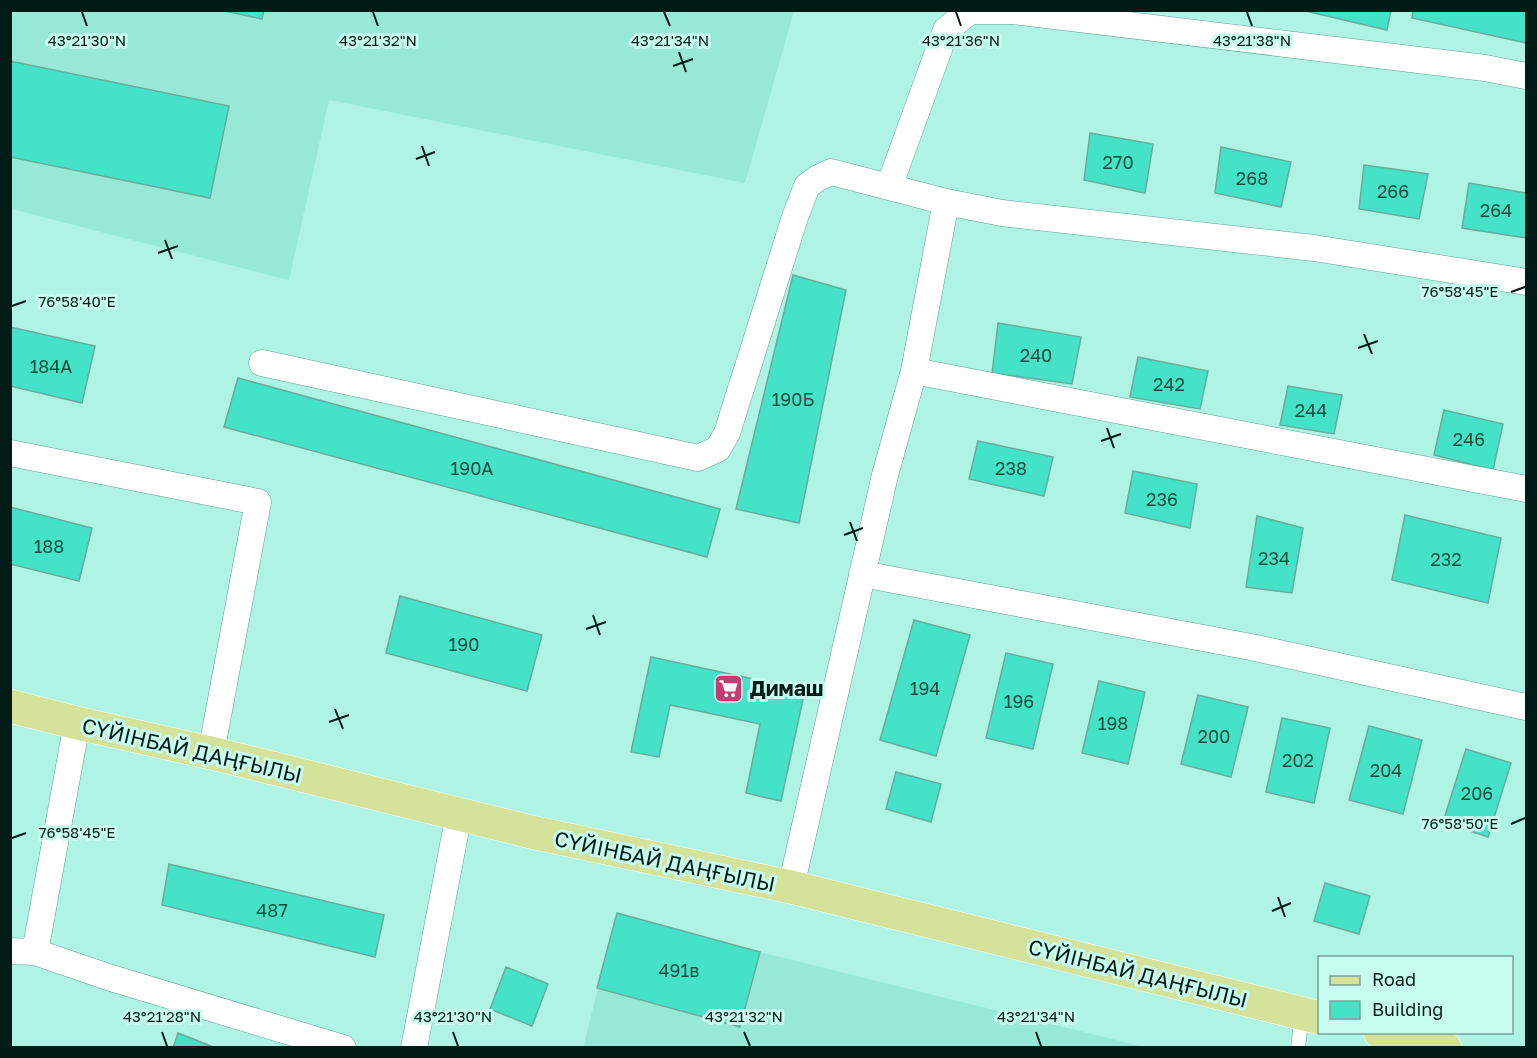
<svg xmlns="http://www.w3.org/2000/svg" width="1537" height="1058" viewBox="0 0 1537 1058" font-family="'Golos Text',sans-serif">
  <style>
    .built { fill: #98e8d7 }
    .building { fill: #44e2c7; stroke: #69ac9e; stroke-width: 1.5 }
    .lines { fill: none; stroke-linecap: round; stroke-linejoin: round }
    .lane-casing { stroke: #5fa294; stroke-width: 15 }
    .street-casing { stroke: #5fa294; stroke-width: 27 }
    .primary-casing { stroke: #fff; stroke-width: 34 }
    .lane { stroke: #fff; stroke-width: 14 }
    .street { stroke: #fff; stroke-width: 26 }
    .primary { stroke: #d4e29a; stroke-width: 33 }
    .ticks { fill: none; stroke: #011c17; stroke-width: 2 }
    .labels { text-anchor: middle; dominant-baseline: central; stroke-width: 6; stroke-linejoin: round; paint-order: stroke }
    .number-label { font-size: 18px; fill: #124e43 }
    .poi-label { font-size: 21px; font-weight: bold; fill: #011c17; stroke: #c7fdf1; text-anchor: start }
    .street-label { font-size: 21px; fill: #011c17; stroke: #c7fdf1 }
    .ticks-label { font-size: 15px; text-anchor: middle; fill: #011c17; stroke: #c7fdf1; stroke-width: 6; stroke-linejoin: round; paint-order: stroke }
  </style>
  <rect width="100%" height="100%" fill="#aef3e4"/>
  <path class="built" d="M10,11H794L745,183L329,100L289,280L11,209Z
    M617,913L760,952L1144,1047L583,1048Z"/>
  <path class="building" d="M220,10H264L262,19Z
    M1301,10H1391L1387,30Z
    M1413,10H1526V43L1412,18Z
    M10,61L229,106L210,198L10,157Z
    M1090,133L1153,144L1145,193L1084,180Z
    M1221,147L1291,162L1281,207L1215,193Z
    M1364,165L1428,174L1419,219L1359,209Z
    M1469,183L1526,193V238L1462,228Z
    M793,275L846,290L799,523L736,509Z
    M998,323L1081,337L1072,384L992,373Z
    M10,327L95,346L82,403L10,386Z
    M1138,357L1208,371L1200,409L1130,397Z
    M238,378L720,509L707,557L224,427Z
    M1288,386L1342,395L1334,434L1280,425Z
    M1444,410L1503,424L1493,470L1434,455Z
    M978,441L1053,457L1044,496L969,479Z
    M1133,471L1197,484L1190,528L1125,513Z
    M10,507L92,528L79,581L10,564Z
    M1405,515L1501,538L1488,603L1392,580Z
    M1257,516L1303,528L1292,593L1246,587Z
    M400,596L542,635L527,691L386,653Z
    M914,620L970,635L936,756L880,740Z
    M1006,653L1053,664L1033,749L986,738Z
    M651,657L805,690L781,801L746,793L760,724L670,705L659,757L631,752Z
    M1099,681L1145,692L1128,764L1082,753Z
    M1198,695L1248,707L1231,777L1181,764Z
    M1282,718L1330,728L1314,803L1266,792Z
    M1369,726L1422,740L1403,814L1349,800Z
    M1466,749L1511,763L1488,837L1443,822Z
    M896,772L941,784L931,822L886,809Z
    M169,864L384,915L375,957L162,905Z
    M1325,883L1370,896L1359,934L1314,921Z
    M617,913L760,952L740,1027L597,988Z
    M506,967L548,984L532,1026L490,1009Z
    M178,1033L216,1048H173Z"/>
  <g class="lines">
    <defs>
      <path id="lane" d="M1298,1048L1302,1013"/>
      <path id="street" d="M1526,76L1485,68L1013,11H970L946,30L889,187L946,202L1002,213L1314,248L1526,282
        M262,363L698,458L718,449L727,433L795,217L807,186L818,178L831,172L889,187
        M914,371L1526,489
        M10,453L258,502L211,753
        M862,574L1251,647L1526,707
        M791,887L885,475L914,371L946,202
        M10,951L35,952L77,723
        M35,952L108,977L343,1048
        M414,1048L459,814"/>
      <path id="primary" d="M10,706L77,723L211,753L531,832L791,887L1320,1018
        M1380,1032L1445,1048"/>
    </defs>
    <use href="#lane" class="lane-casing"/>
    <use href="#street" class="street-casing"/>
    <use href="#primary" class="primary-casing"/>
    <use href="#lane" class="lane"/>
    <use href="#street" class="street"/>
    <use href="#primary" class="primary"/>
  </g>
  <path class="ticks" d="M82,12L87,26M373,12L378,26M664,12L670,26M956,12L961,26M1247,12L1252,26M679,52L686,72M673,66L693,59M422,146L429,166M416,159L435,152M165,240L172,259M158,253L178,246M1511,292L1525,287M12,306L26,301M1364,334L1372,354M1358,348L1378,341M1107,428L1114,448M1101,441L1121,434M850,522L857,541M844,535L863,528M593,615L600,635M586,629L606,622M335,709L343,729M329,722L349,715M1511,824L1525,818M12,838L26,833M1278,897L1285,917M1272,911L1291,903M162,1032L167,1046M453,1032L458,1046M744,1032L750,1046M1036,1032L1041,1046"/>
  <defs>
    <symbol id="supermarket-square" viewBox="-11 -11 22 22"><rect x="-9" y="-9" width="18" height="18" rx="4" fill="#c53b74" stroke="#c7fdf1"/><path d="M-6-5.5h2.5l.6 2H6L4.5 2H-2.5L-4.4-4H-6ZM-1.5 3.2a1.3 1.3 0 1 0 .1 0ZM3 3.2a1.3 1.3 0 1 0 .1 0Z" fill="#fff"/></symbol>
  </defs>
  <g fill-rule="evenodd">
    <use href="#supermarket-square" x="712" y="672" width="33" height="33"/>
  </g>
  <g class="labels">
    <g class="number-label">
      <text x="1118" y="162">270</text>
      <text x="1252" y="178">268</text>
      <text x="1393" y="191">266</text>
      <text x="1496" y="210">264</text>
      <text x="1036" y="355">240</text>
      <text x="51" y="366">184А</text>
      <text x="1169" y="384">242</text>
      <text x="793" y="399">190Б</text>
      <text x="1311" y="410">244</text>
      <text x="1469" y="439">246</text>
      <text x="472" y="468">190А</text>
      <text x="1011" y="468">238</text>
      <text x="1162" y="499">236</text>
      <text x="49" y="546">188</text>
      <text x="1274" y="558">234</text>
      <text x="1446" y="559">232</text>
      <text x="464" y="644">190</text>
      <text x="925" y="688">194</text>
      <text x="1019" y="701">196</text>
      <text x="1113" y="723">198</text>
      <text x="1214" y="736">200</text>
      <text x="1298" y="760">202</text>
      <text x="1386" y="770">204</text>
      <text x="1477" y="793">206</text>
      <text x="272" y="910">487</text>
      <text x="679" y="970">491в</text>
    </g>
    <g class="poi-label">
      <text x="750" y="688">Димаш</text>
    </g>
    <g class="street-label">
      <text transform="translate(192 750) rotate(13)">СҮЙІНБАЙ ДАҢҒЫЛЫ</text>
      <text transform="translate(665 861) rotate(12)">СҮЙІНБАЙ ДАҢҒЫЛЫ</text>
      <text transform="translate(1138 973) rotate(14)">СҮЙІНБАЙ ДАҢҒЫЛЫ</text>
    </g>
  </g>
  <g class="ticks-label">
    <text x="87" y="46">43°21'30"N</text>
    <text x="378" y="46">43°21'32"N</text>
    <text x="670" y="46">43°21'34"N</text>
    <text x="961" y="46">43°21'36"N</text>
    <text x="1252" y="46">43°21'38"N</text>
    <text x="1460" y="297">76°58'45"E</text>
    <text x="77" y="307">76°58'40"E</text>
    <text x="1460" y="829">76°58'50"E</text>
    <text x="77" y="838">76°58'45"E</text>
    <text x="162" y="1022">43°21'28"N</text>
    <text x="453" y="1022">43°21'30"N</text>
    <text x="744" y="1022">43°21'32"N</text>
    <text x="1036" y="1022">43°21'34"N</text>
  </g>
  <rect width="1537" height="1058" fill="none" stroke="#011c17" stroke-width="24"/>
  <rect x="1318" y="956" width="195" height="78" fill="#c7fdf1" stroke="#78a39a" stroke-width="1.5"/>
  <rect x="1330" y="976" width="30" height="9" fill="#d4e29a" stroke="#78a39a" stroke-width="1.5"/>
  <text x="1372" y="986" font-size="18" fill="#011c17">Road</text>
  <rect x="1330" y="1001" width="30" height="18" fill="#44e2c7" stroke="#78a39a" stroke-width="1.5"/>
  <text x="1372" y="1016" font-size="18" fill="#011c17">Building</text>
</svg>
